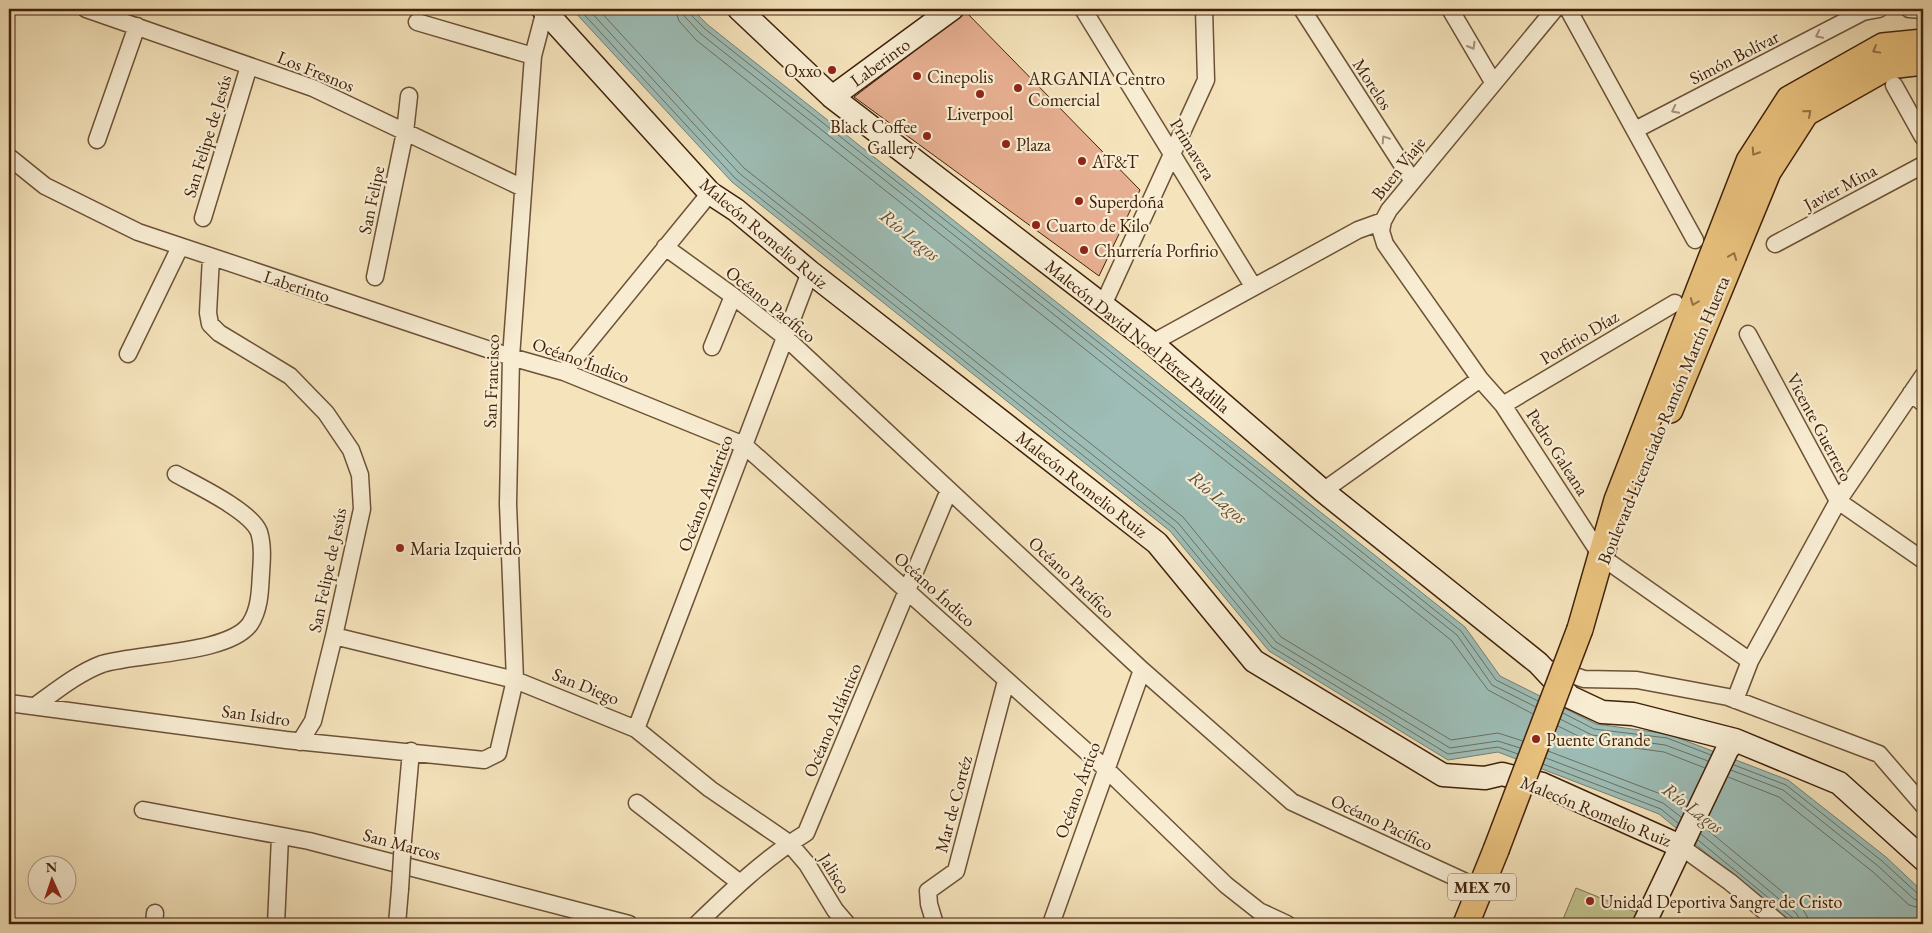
<svg xmlns="http://www.w3.org/2000/svg" width="1932" height="933" viewBox="0 0 1932 933" font-family="'EB Garamond',serif">
  <style>
    .green { fill: #c0c38d; stroke: #80724c }
    .water { fill: #9dbdb6; stroke: #787f71 }
    .lines { fill: none; stroke-linecap: round; stroke-linejoin: round }
    .shore { stroke: #6e6f60; stroke-width: 1 }
    .building { fill: #e6af91; stroke: #40210a }
    .street-casing { stroke: #6d5236; stroke-width: 19 }
    .secondary-casing { stroke: #40210a; stroke-width: 25 }
    .primary-casing { stroke: #40210a; stroke-width: 28 }
    .street { stroke: #f8edd3; stroke-width: 16 }
    .secondary { stroke: #f8edd3; stroke-width: 22 }
    .primary { stroke: #eac27e; stroke-width: 25 }
    .street-bridge-casing { stroke: #6d5236; stroke-width: 19; stroke-linecap: butt }
    .primary-bridge-casing { stroke: #40210a; stroke-width: 28; stroke-linecap: butt }
    .street-bridge { stroke: #f8edd3; stroke-width: 16 }
    .primary-bridge { stroke: #eac27e; stroke-width: 25 }
    .oneway { stroke: #a59179 }
    .oneway2 { stroke: #957244 }
    .poi-dot { fill: #8f2418; stroke: #f8edd3; stroke-width: 2 }
    .labels { text-anchor: middle; dominant-baseline: central; stroke-width: 4.5; stroke-linejoin: round; paint-order: stroke }
    .shield { fill: #f8edd3; stroke: #775e46; stroke-width: 1 }
    .shield-label { font-size: 16px; font-weight: bold; fill: #40210a }
    .street-label { font-size: 18px; fill: #40210a; stroke: #f8edd3 }
    .poi-label { font-size: 18px; fill: #40210a; stroke: #f8edd3; text-anchor: start }
    .water-label { font-size: 19px; font-style: italic; fill: #5c503e; stroke: #f8edd3 }
  </style>
  <rect width="100%" height="100%" fill="#f5e3bb"/>
  <filter id="stains"><feTurbulence type="fractalNoise" baseFrequency=".004" numOctaves="4"/><feColorMatrix values="0 0 0 0 .2 0 0 0 0 .09 0 0 0 0 .02 0 0 0 .5 -.17"/></filter>
  <radialGradient id="worn" r=".72"><stop offset=".6" stop-color="#630" stop-opacity="0"/><stop offset="1" stop-color="#630" stop-opacity=".3"/></radialGradient>
  <path class="green" d="M1576,888L1643,915L1638,924H1561Z"/>
  <path class="water" d="M572,9H692L708,25L1465,627L1500,676L1596,724L1668,734L1788,780L1886,857L1923,892V924H1792L1659,814L1498,752L1448,760L1269,651L1170,531L732,182Z"/>
  <g class="lines">
    <path class="shore" d="M579,9L735,178L1174,528L1272,647L1448,754L1498,747L1518,754
      M588,9L739,173L1178,523L1276,642L1450,748L1498,741L1520,748
      M598,9L744,168L1183,517L1281,637L1451,740L1498,733L1523,741
      M675,9L679,21L696,40L1451,640L1488,690L1533,714
      M683,9L685,17L701,34L1457,635L1492,685L1536,707
      M689,9L690,14L705,29L1461,631L1496,680L1538,701
      M1563,713L1594,729L1667,738L1711,755
      M1560,719L1592,735L1665,745L1708,761
      M1558,726L1590,742L1664,752L1705,768
      M1548,751L1666,796L1684,810
      M1546,758L1663,803L1681,817
      M1543,764L1661,809L1678,823
      M1734,765L1786,785L1882,861L1918,894L1923,895
      M1731,770L1783,790L1878,866L1914,899L1923,902
      M1728,777L1779,797L1873,872L1909,905L1923,909
      M1704,827L1802,908L1807,916L1808,924
      M1701,834L1797,914L1801,924
      M1698,840L1793,918L1794,924"/>
  </g>
  <path class="building" d="M966,12L1140,190L1099,276L854,97Z"/>
  <g class="lines">
    <defs>
      <path id="street" d="M86,9L313,88L523,188
        M1083,9L1253,286
        M1302,9L1412,180
        M1450,9L1493,82
        M1555,9L1389,210L1383,221L1381,231L1385,244L1480,379L1503,405L1600,554L1606,560L1750,661
        M1568,9L1695,240
        M1909,9L1923,10
        M417,22L533,56
        M1894,85L1923,137
        M1635,130L1863,12L1879,9
        M97,140L137,26
        M9,157L45,186L138,232L511,357L564,372L744,445L1106,769L1226,885L1259,911L1287,924
        M203,218L249,66
        M1775,244L1923,165
        M665,247L733,296L785,337L1142,670L1292,802L1481,889
        M211,257L208,313L210,324L219,333L290,376L326,413L351,450L360,475L362,509L334,636L313,721L300,742
        M375,277L405,132L409,96
        M1103,305L1206,80L1204,9
        M1748,334L1838,501L1923,560
        M1152,343L1358,230L1383,221
        M712,347L733,296
        M128,354L180,247
        M564,372L710,193
        M1911,393L1923,403
        M1503,405L1675,303
        M1323,491L1480,379
        M334,636L515,680L636,729L710,789L789,843L807,864L835,910L847,924
        M1555,669L1584,679L1637,680L1728,697L1879,754L1923,805
        M1735,700L1750,661L1838,501L1923,376
        M9,703L286,740L484,760L498,753L515,680L508,504L511,357L533,56L545,10
        M35,706C56,691 78,673 102,664C137,653 229,654 250,624C260,609 260,590 261,573C262,559 263,545 259,532C251,511 196,485 176,474
        M636,729L810,272
        M637,803L740,883
        M143,810L309,841L629,924
        M403,840L411,751
        M1680,846L1730,882L1780,924
        M154,924L155,913
        M276,924L280,837
        M397,924L400,889
        M697,924C731,891 765,858 806,833L949,490
        M935,924L929,904L928,891L956,871L1006,681
        M1051,924L1142,670"/>
      <path id="secondary" d="M543,9L710,193L736,210L810,272L1157,543L1254,661L1443,775L1485,778L1502,774L1542,784L1680,846
        M739,9L832,97L1152,343L1323,491L1538,663L1570,697L1602,712L1633,714L1735,740L1839,783L1923,859
        M832,97L952,9
        M1644,924L1727,750L1735,740"/>
      <path id="primary" d="M1670,410L1768,172L1806,113L1889,66L1923,62
        M1580,629L1617,500L1749,161L1789,99L1883,46L1923,42
        M1466,924L1496,850"/>
    </defs>
    <use href="#street" class="street-casing"/>
    <use href="#secondary" class="secondary-casing"/>
    <use href="#primary" class="primary-casing"/>
    <use href="#street" class="street"/>
    <use href="#secondary" class="secondary"/>
    <use href="#primary" class="primary"/>
    <defs>
      <path id="street-bridge" d="M400,889L403,840"/>
      <path id="primary-bridge" d="M1496,850L1580,629"/>
    </defs>
    <use href="#street-bridge" class="street-bridge-casing"/>
    <use href="#primary-bridge" class="primary-bridge-casing"/>
    <use href="#street-bridge" class="street-bridge"/>
    <use href="#primary-bridge" class="primary-bridge"/>
  </g>
  <defs><path id="oneway-chevron" d="M-2-3.5L2.5 0L-2 3.5" fill="none" stroke-width="1.6" stroke-linecap="round" stroke-linejoin="round" transform="scale(1.25)"/></defs>
  <g class="oneway">
    <use href="#oneway-chevron" transform="translate(1819 35) rotate(153)"/>
    <use href="#oneway-chevron" transform="translate(1472 46) rotate(60)"/>
    <use href="#oneway-chevron" transform="translate(1675 110) rotate(153)"/>
    <use href="#oneway-chevron" transform="translate(1385 139) rotate(-123)"/>
  </g>
  <g class="oneway2">
    <use href="#oneway-chevron" transform="translate(1876 50) rotate(151)"/>
    <use href="#oneway-chevron" transform="translate(1808 113) rotate(-41)"/>
    <use href="#oneway-chevron" transform="translate(1755 152) rotate(123)"/>
    <use href="#oneway-chevron" transform="translate(1733 256) rotate(-68)"/>
    <use href="#oneway-chevron" transform="translate(1694 302) rotate(111)"/>
  </g>
  <g class="poi-dot">
    <circle cx="832" cy="70" r="5"/>
    <circle cx="917" cy="76" r="5"/>
    <circle cx="1018" cy="88" r="5"/>
    <circle cx="980" cy="94" r="5"/>
    <circle cx="927" cy="136" r="5"/>
    <circle cx="1006" cy="144" r="5"/>
    <circle cx="1082" cy="161" r="5"/>
    <circle cx="1079" cy="201" r="5"/>
    <circle cx="1036" cy="225" r="5"/>
    <circle cx="1084" cy="250" r="5"/>
    <circle cx="400" cy="548" r="5"/>
    <circle cx="1536" cy="739" r="5"/>
    <circle cx="1590" cy="901" r="5"/>
  </g>
  <g class="labels">
    <rect class="shield" x="1448" y="873.5" width="68" height="27" rx="4"/>
    <g class="shield-label">
      <text x="1482" y="887">MEX 70</text>
    </g>
    <g class="street-label">
      <text transform="translate(1734 57) rotate(-27)">Simón Bolívar</text>
      <text transform="translate(880 62) rotate(-36)">Laberinto</text>
      <text transform="translate(316 71) rotate(22)">Los Fresnos</text>
      <text transform="translate(1373 84) rotate(57)">Morelos</text>
      <text transform="translate(207 136) rotate(-73)">San Felipe de Jesús</text>
      <text transform="translate(1193 149) rotate(58)">Primavera</text>
      <text transform="translate(1398 168) rotate(-52)">Buen Viaje</text>
      <text transform="translate(1840 187) rotate(-28)">Javier Mina</text>
      <text transform="translate(371 200) rotate(-78)">San Felipe</text>
      <text transform="translate(764 233) rotate(40)">Malecón Romelio Ruiz</text>
      <text transform="translate(297 286) rotate(18)">Laberinto</text>
      <text transform="translate(771 304) rotate(39)">Océano Pacífico</text>
      <text transform="translate(1138 336) rotate(39)">Malecón David Noel Pérez Padilla</text>
      <text transform="translate(1579 337) rotate(-31)">Porfirio Díaz</text>
      <text transform="translate(581 360) rotate(20)">Océano Índico</text>
      <text transform="translate(491 381) rotate(-88)">San Francisco</text>
      <text transform="translate(1663 420) rotate(-67)">Boulevard Licenciado Ramón Martín Huerta</text>
      <text transform="translate(1820 427) rotate(62)">Vicente Guerrero</text>
      <text transform="translate(1558 452) rotate(57)">Pedro Galeana</text>
      <text transform="translate(1082 484) rotate(38)">Malecón Romelio Ruiz</text>
      <text transform="translate(705 493) rotate(-69)">Océano Antártico</text>
      <text transform="translate(327 570) rotate(-78)">San Felipe de Jesús</text>
      <text transform="translate(1072 577) rotate(43)">Océano Pacífico</text>
      <text transform="translate(935 589) rotate(42)">Océano Índico</text>
      <text transform="translate(586 686) rotate(22)">San Diego</text>
      <text transform="translate(256 715) rotate(8)">San Isidro</text>
      <text transform="translate(832 720) rotate(-67)">Océano Atlántico</text>
      <text transform="translate(1077 790) rotate(-70)">Océano Ártico</text>
      <text transform="translate(953 804) rotate(-75)">Mar de Cortéz</text>
      <text transform="translate(1596 811) rotate(22)">Malecón Romelio Ruiz</text>
      <text transform="translate(1382 822) rotate(25)">Océano Pacífico</text>
      <text transform="translate(402 844) rotate(15)">San Marcos</text>
      <text transform="translate(835 873) rotate(58)">Jalisco</text>
    </g>
    <g class="poi-label">
      <text x="822" y="70" text-anchor="end">Oxxo</text>
      <text x="927" y="76">Cinepolis</text>
      <text x="1028" y="78">ARGANIA Centro<tspan x="1028" dy="21">Comercial</tspan></text>
      <text x="980" y="113" text-anchor="middle">Liverpool</text>
      <text x="917" y="126" text-anchor="end">Black Coffee<tspan x="917" dy="21">Gallery</tspan></text>
      <text x="1016" y="144">Plaza</text>
      <text x="1092" y="161">AT&amp;T</text>
      <text x="1089" y="201">Superdoña</text>
      <text x="1046" y="225">Cuarto de Kilo</text>
      <text x="1094" y="250">Churrería Porfirio</text>
      <text x="410" y="548">Maria Izquierdo</text>
      <text x="1546" y="739">Puente Grande</text>
      <text x="1600" y="901">Unidad Deportiva Sangre de Cristo</text>
    </g>
    <g class="water-label">
      <text transform="translate(910 235) rotate(39)">Río Lagos</text>
      <text transform="translate(1218 497) rotate(41)">Río Lagos</text>
      <text transform="translate(1693 808) rotate(37)">Río Lagos</text>
    </g>
  </g>
  <rect width="1932" height="933" fill="none" stroke="#f5e3bb" stroke-width="30"/>
  <rect x="10" y="10" width="1912" height="913" fill="none" stroke="#40210a" stroke-width="2.5"/>
  <rect x="15" y="15" width="1902" height="903" fill="none" stroke="#40210a"/>
  <g transform="translate(52 880) rotate(357)"><circle r="24" fill="#f8edd3" stroke="#ae9b83"/>
  <path d="M0-4L9 19L0 12L-9 19Z" fill="#8f2418"/>
  <text y="-8" font-size="14" font-weight="bold" text-anchor="middle" fill="#40210a">N</text>
  </g>
  <rect width="100%" height="100%" filter="url(#stains)"/>
  <rect width="100%" height="100%" fill="url(#worn)"/>
</svg>
